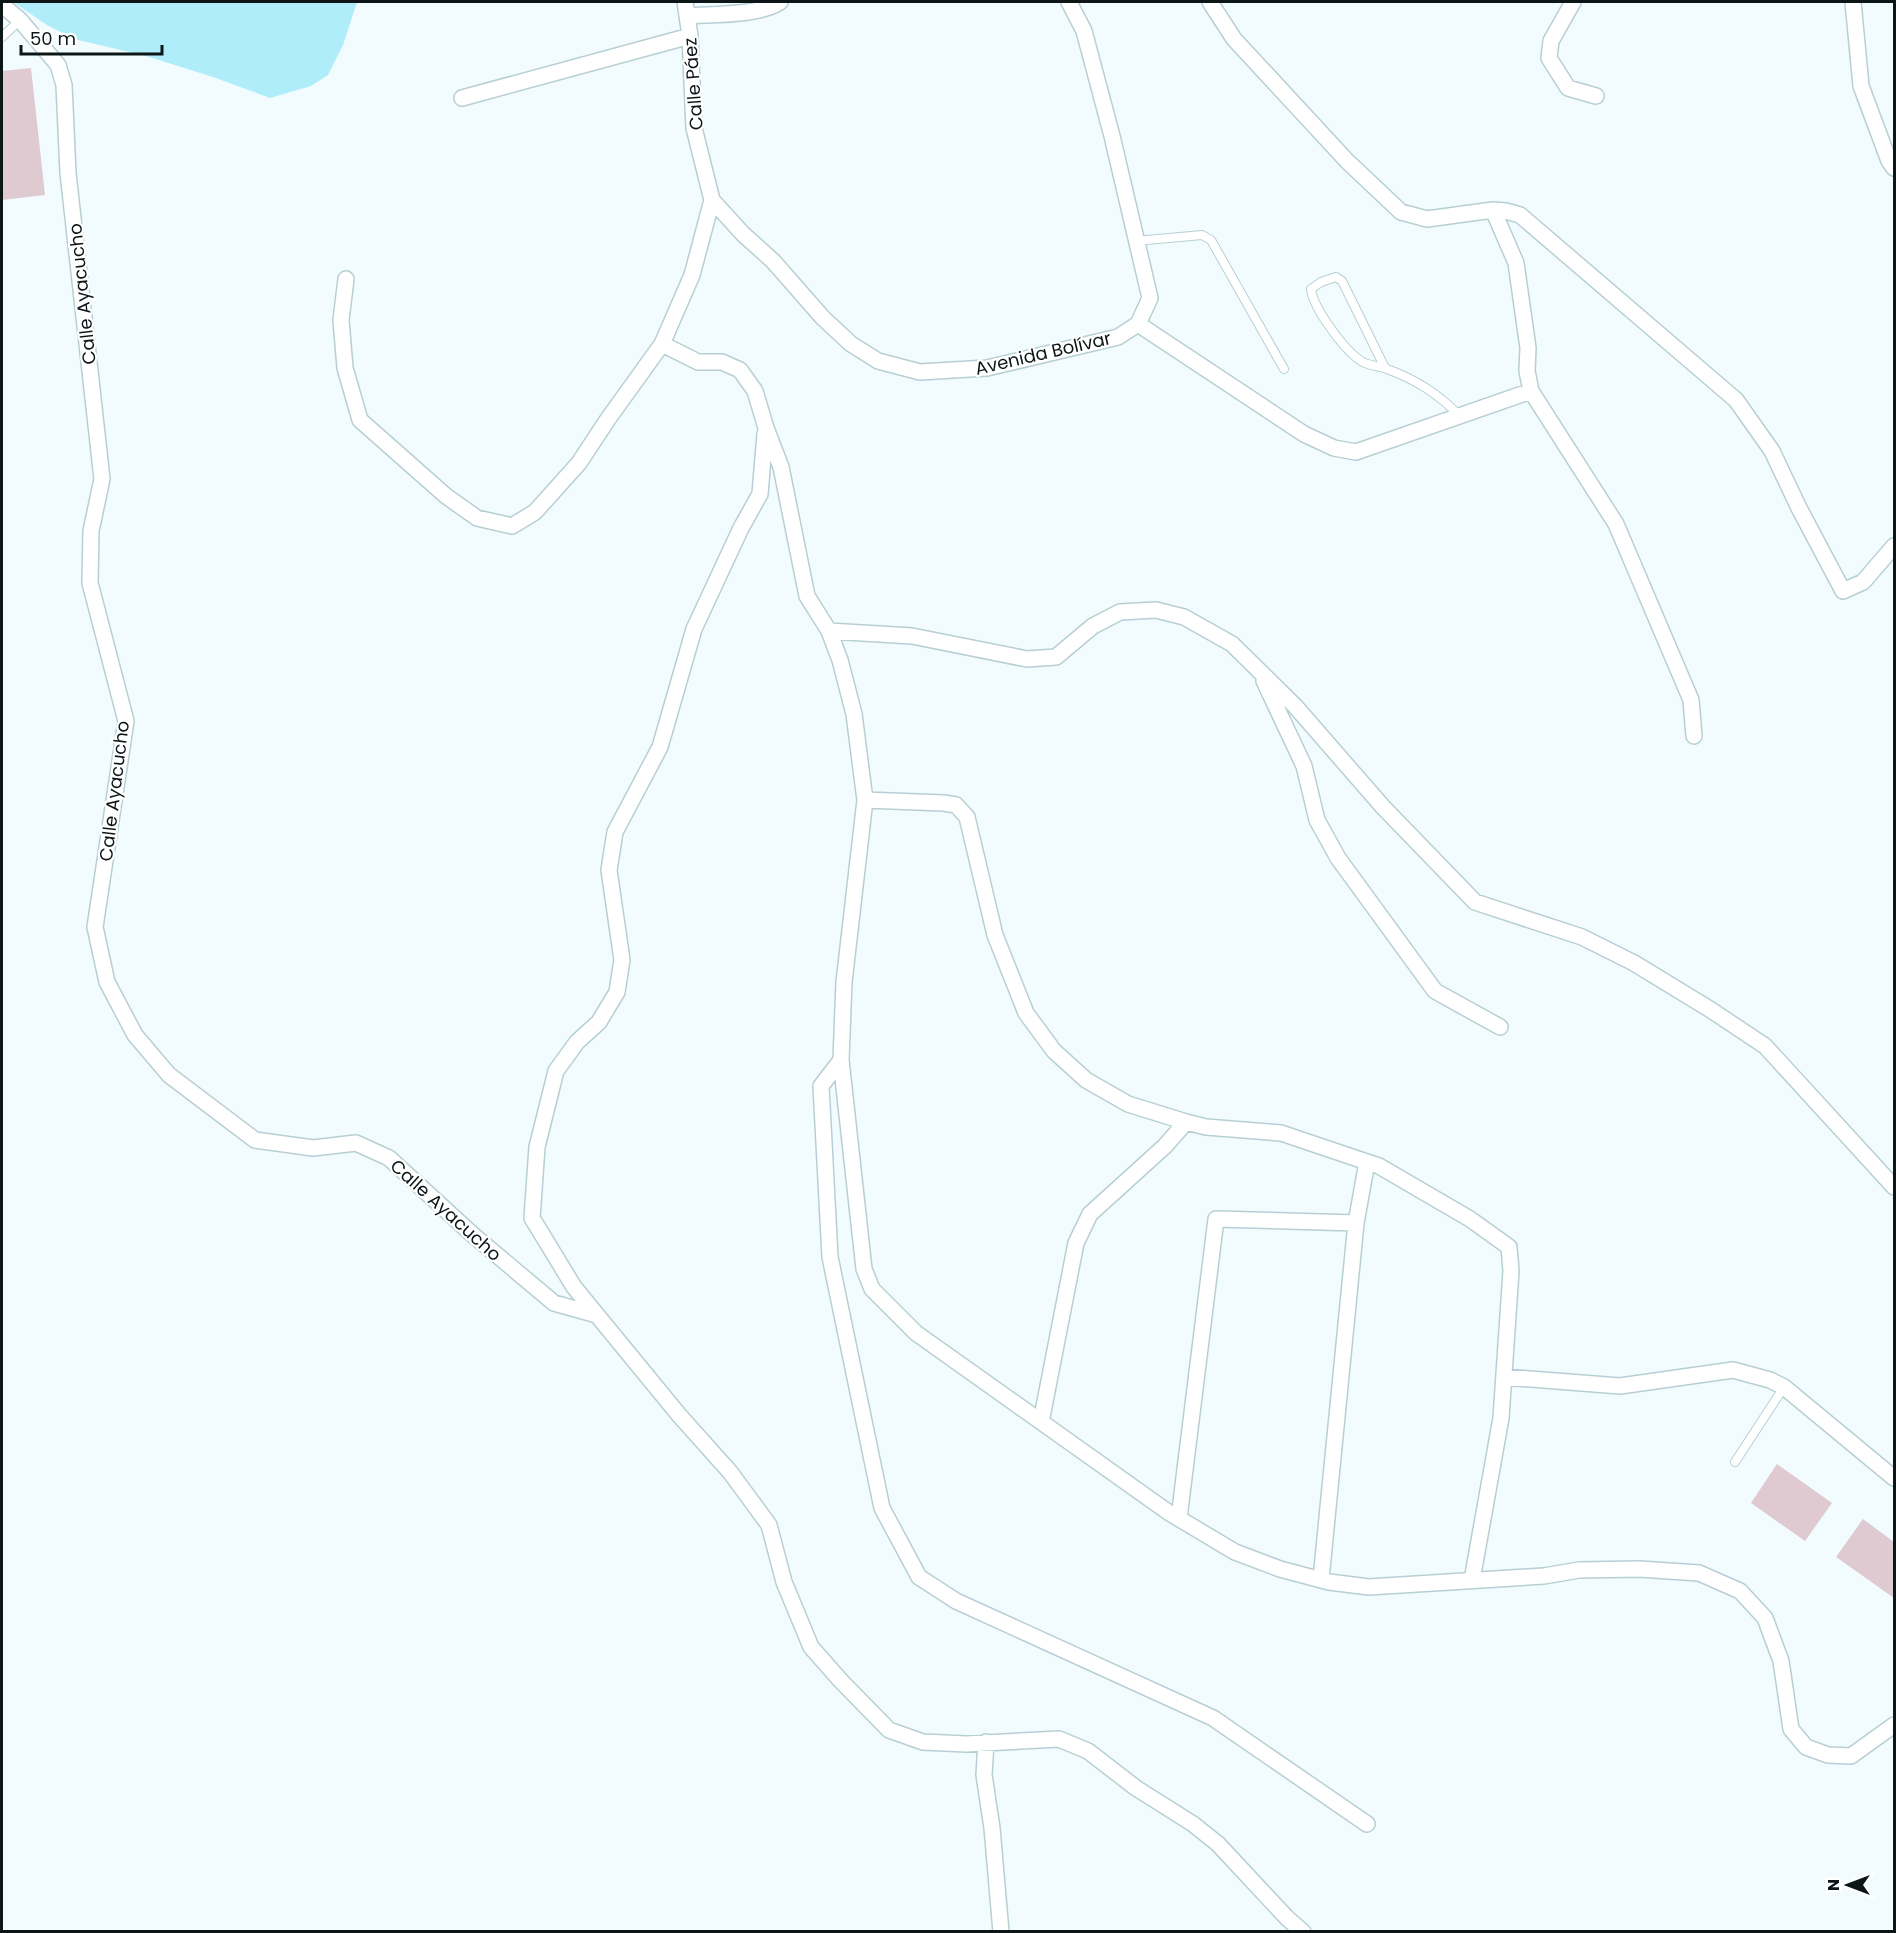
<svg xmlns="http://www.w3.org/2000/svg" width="1896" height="1933" viewBox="0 0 1896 1933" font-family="Poppins,sans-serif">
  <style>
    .green { fill: #afedfa }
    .building { fill: #dfcad2 }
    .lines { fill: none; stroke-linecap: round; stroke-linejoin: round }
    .lane-casing { stroke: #b7cfd4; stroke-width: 10 }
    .street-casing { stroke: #b7cfd4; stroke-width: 18 }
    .lane { stroke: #fff; stroke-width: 8 }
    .street { stroke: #fff; stroke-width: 15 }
    .labels { text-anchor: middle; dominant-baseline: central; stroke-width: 4.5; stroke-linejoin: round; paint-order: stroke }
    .street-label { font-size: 18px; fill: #0d1617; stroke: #fff }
  </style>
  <rect width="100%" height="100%" fill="#f2fcfe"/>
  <path class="green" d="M13,2H357L343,45L328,75L311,86L270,98L213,77L146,56L74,39L47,25Z"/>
  <path class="building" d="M31,68L45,195L2,200V71Z
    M1777,1464L1832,1503L1805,1541L1751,1503Z
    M1863,1519L1894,1542V1598L1836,1557Z"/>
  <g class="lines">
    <defs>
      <path id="lane" d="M2,37L20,20
        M1136,241L1202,235L1211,240L1284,369
        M1385,368L1342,281L1336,277L1321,282L1311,289C1313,308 1347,355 1365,363C1372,366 1380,366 1387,369C1417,380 1438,394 1460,416
        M1735,1462L1784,1387"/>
      <path id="street" d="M1573,2L1551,41L1549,58L1568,88L1596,96
        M1853,2L1861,86L1889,161L1894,168
        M2,5L20,20L58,65L64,85L68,173L102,479L91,531L90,583L126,721L95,927L107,982L135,1035L169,1075L255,1140L313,1148L356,1143L389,1158L473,1235L554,1303L597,1315
        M687,16C713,14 758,16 780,2
        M462,98L690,36
        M712,200L743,234L773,261L823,318L851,344L878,361L920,372L987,368L1118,337L1138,324L1150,298L1112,136L1084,31L1069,2
        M1493,210L1506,211L1520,215L1736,400L1772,451L1799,508L1843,591L1863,582L1894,546
        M346,279L341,320L345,368L360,420L446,496L477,518L512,526L535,512L579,463L608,419L662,344L692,275L712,200L694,128L690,36L685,2
        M1138,324L1304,434L1334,448L1356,452L1531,391L1527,371L1528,348L1516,263L1493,210L1427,219L1401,212L1347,161L1234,39L1210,2
        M662,344L698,362H722L740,370L755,391L766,428L781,467L807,596L829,631L840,660L854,714L865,800L844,982L841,1060L864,1269L872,1289L916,1333L1168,1512L1235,1552L1280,1569L1329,1582L1369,1587L1544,1576L1579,1570L1639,1569L1699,1573L1740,1591L1765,1618L1781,1661L1791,1729L1806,1747L1828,1755L1851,1756L1894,1725
        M1531,391L1616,524L1691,700L1694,736
        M765,434L760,494L741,528L694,629L660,747L615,832L609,870L622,960L617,992L599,1022L577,1042L556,1071L537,1147L532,1218L574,1287L679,1415L730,1472L769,1525L784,1582L811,1647L841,1681L889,1730L923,1742L966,1744L1059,1739L1088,1751L1136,1788L1193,1824L1218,1844L1287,1918L1303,1932
        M829,631L912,636L1027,659L1056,657L1093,626L1120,612L1156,610L1184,617L1232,644L1295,706L1383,807L1475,902L1582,937L1634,963L1711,1010L1765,1046L1894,1187
        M1264,681L1304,766L1317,820L1338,858L1435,991L1500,1027
        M865,800L944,803L956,805L967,817L995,935L1026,1013L1054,1051L1086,1080L1128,1104L1186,1122L1206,1127L1281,1133L1379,1166L1470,1219L1509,1247L1511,1271L1501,1418L1472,1580
        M841,1060L821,1086L830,1257L882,1508L919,1577L956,1601L1213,1718L1367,1824
        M1504,1377L1620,1386L1733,1370L1770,1380L1784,1387L1894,1478
        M1041,1422L1076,1243L1090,1214L1165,1146L1186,1122
        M1179,1518L1216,1219L1356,1223
        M1321,1579L1356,1223L1367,1162
        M986,1742L984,1775L992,1828L1001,1932"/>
    </defs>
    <use href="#lane" class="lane-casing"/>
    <use href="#street" class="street-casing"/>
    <use href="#lane" class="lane"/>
    <use href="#street" class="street"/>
  </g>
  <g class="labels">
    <g class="street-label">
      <text transform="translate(693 84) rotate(-94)">Calle Páez</text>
      <text transform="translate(82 294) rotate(-96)">Calle Ayacucho</text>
      <text transform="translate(1043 353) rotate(-13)">Avenida Bolívar</text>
      <text transform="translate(114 791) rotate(-83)">Calle Ayacucho</text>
      <text transform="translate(446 1210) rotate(42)">Calle Ayacucho</text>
    </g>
  </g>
  <rect width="1896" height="1933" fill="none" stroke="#0d1617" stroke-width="6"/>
  <g transform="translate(1848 1885) rotate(270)" stroke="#ffffff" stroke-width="4.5" paint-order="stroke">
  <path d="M0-4.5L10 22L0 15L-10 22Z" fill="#0d1617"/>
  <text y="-9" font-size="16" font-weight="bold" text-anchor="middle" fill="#0d1617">N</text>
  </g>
  <path d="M21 45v9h141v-9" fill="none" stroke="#0d1617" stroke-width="3"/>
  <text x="30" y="45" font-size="18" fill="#0d1617" stroke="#ffffff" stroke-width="4.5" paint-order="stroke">50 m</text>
</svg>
